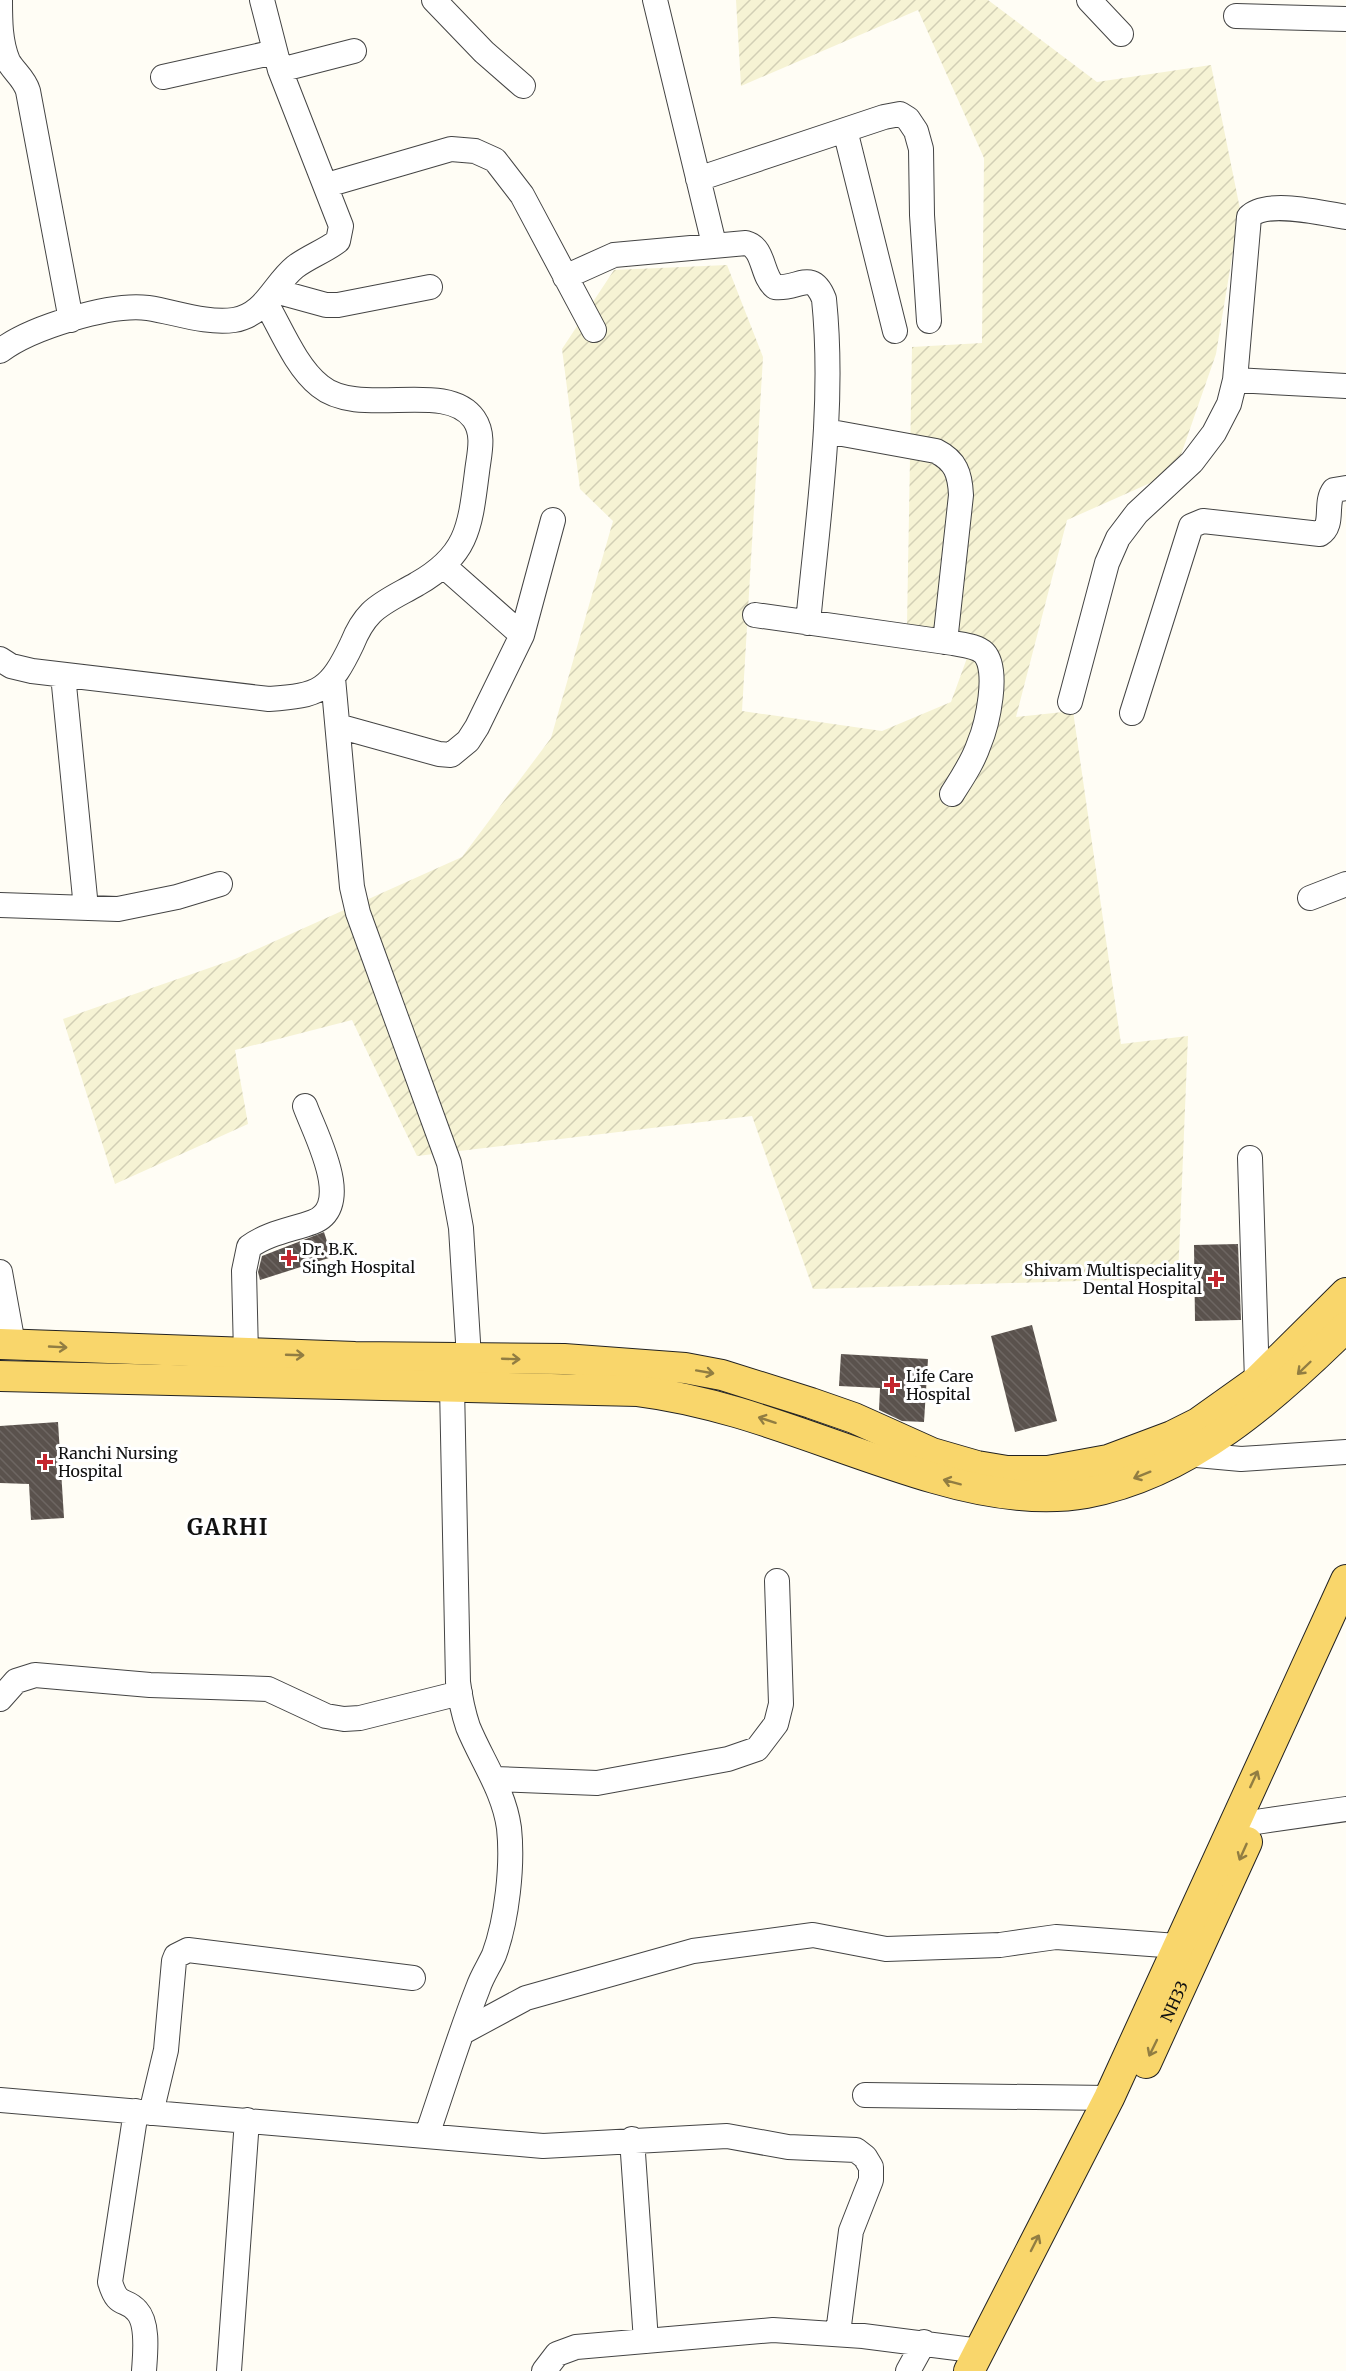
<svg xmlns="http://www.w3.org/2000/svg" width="1346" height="2371" viewBox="0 0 1346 2371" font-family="Merriweather,serif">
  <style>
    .farmland { fill: url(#farmland-furrows) }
    .building { fill: url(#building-back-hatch) }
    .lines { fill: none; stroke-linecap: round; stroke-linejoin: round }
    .minor-casing { stroke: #444; stroke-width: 26 }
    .major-casing { stroke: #222; stroke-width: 32 }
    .minor { stroke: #fff; stroke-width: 24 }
    .major { stroke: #f9d66b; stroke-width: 30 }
    .oneway { stroke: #917d42 }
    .poi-dot { fill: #c4262e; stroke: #fff; stroke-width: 2 }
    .labels { text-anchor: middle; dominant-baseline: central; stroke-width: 6; stroke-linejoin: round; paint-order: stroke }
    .poi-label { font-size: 16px; fill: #111; stroke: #fff; text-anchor: start }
    .street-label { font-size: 16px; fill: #111; stroke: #fff }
    .district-label { font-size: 22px; font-weight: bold; letter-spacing: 1.5px; fill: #111; stroke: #fff }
  </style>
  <defs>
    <pattern id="farmland-furrows" width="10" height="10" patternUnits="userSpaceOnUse" patternTransform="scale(1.5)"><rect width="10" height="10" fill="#f6f3d4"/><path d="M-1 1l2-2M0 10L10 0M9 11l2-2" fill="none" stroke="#d2cfb5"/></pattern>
    <pattern id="building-back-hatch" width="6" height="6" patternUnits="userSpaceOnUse" patternTransform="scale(1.5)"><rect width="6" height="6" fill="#5a524d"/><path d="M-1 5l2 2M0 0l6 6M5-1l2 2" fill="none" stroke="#6d6662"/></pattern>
  </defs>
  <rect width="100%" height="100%" fill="#fffdf5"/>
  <path class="farmland" d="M736,0H988L1097,82L1211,65L1240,209L1216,354L1175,472L1067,520L1016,717L1073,711L1121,1044L1188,1036L1178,1278L813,1289L752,1116L417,1156L352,1020L235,1050L248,1124L115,1184L63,1019L235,959L462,857L551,738L613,521L580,489L562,349L614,270L727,265L763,357L742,711L882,731L951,702L971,647L907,625L912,347L982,343L984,158L918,10L741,86Z"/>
  <path class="building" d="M324,1232L332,1257L260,1280L258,1272L262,1256Z
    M1238,1244L1241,1320L1195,1321L1194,1245Z
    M1032,1325L1057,1421L1015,1432L991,1336Z
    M841,1354L928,1359L924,1422L902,1421L879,1410L880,1388L839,1386Z
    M58,1422L64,1518L31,1520L29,1484L0,1483V1426Z"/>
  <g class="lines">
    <defs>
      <path id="minor" d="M0,0C0,20 0,42 8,61C14,72 24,78 28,91L71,320
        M434,0L484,52L523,86
        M655,0L714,244
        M1089,0L1121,34
        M1236,16L1346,19
        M280,70L354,51
        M163,77L275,52
        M845,130L895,331
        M698,179L884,117L900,114L908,119L916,131L921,149L922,215L929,321
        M327,185L451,149L475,151L495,160L522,195L594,330
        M565,277L614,255L746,243C765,248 761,276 775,287C798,290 812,268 824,299C835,406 818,515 808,623
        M275,291L326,305H338L430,287
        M0,351C30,328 110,303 148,308C175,312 206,324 234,320C265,315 273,285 295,267C308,257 325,251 338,241L341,226L280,70L262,0
        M1235,380L1346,386
        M826,431L936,451C956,461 960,474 961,495L945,642
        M755,615L953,643C963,645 977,646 984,653C1000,670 987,725 979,744C973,762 962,778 952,794
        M522,635L553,520
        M0,659L11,666L32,671L269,699C320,696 330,690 352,644C356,634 363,621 371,613C383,601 402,593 417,584C468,555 470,527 477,472C479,454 485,435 474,419C446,379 360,419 320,386C296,367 281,329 266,303
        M63,675L86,908
        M333,678L352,887L358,913L449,1163L461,1228L469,1358
        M1070,702L1107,563L1118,538L1137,513L1192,462L1214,433L1229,404L1235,380L1249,217C1266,199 1322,213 1346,217
        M1132,713L1191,526L1203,521L1320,534C1335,525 1324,503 1334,490L1346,488
        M338,726L439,754L451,755L468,741L477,727L522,635L445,567
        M1310,898L1346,884
        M0,905L118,909L177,897L220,884
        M1250,1158L1257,1381
        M0,1272L13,1344
        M246,1354L244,1271L249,1247C268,1233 291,1230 313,1222C355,1206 315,1134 305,1106
        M1186,1454L1241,1459L1346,1452
        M0,1699L16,1681L35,1675L150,1685L268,1689L326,1716L344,1719L360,1718L460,1693
        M494,1779L597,1783L728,1759L757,1749L776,1724L781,1704L777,1581
        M1256,1822L1346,1809
        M463,2032L526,1998L693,1951L813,1935L886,1949L1000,1945L1056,1937L1177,1946
        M865,2095L1109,2098
        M0,2100L543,2146L727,2136L788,2147L856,2150L865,2157L871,2167V2180L851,2231L838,2333
        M136,2111L110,2282C118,2309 125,2297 137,2311C149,2324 145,2355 144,2371
        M151,2113L166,2050L174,1961L176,1956L188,1950L413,1978
        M427,2135C444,2086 459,2036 478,1988C482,1976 489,1966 494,1955C507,1920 513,1865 509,1828C504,1791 482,1761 468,1727C463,1712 460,1697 458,1682L452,1386
        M632,2139L646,2341
        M229,2371L247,2120
        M544,2371L557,2354L576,2347L773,2330L863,2336L980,2351
        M908,2371L924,2342"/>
      <g id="major">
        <path d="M0,1344L355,1357L564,1359L685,1368L722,1375L811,1403L854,1418L932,1453L977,1466L1007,1471H1048L1108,1460L1172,1436L1198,1423L1257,1381L1346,1293"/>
        <path d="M0,1376L638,1391C742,1404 834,1449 934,1478C982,1492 1035,1502 1086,1493C1189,1474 1274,1398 1346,1327"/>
        <path id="s1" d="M1146,2063L1247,1842"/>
        <path d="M969,2371L1109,2098L1346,1580"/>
      </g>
    </defs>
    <use href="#minor" class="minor-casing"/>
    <use href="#major" class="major-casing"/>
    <use href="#minor" class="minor"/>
    <use href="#major" class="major"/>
  </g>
  <defs><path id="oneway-shaft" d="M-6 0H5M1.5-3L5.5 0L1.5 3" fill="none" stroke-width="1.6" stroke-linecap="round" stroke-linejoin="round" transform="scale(1.5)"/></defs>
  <g class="oneway">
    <use href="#oneway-shaft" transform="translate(58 1347) rotate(3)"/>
    <use href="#oneway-shaft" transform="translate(295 1355) rotate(2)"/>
    <use href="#oneway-shaft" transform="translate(511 1359) rotate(2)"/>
    <use href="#oneway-shaft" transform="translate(1304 1368) rotate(136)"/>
    <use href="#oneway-shaft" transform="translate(705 1372) rotate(10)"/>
    <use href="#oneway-shaft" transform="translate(767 1420) rotate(-162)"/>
    <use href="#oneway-shaft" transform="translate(1142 1475) rotate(158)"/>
    <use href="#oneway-shaft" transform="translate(952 1482) rotate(-165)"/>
    <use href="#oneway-shaft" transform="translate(1254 1779) rotate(-65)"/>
    <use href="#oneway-shaft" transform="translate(1243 1852) rotate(114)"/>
    <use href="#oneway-shaft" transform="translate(1153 2048) rotate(116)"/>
    <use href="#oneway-shaft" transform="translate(1035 2243) rotate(-63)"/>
  </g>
  <g class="poi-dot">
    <path d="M286 1249h6v6h6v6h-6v6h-6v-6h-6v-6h6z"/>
    <path d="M1213 1270h6v6h6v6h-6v6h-6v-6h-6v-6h6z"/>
    <path d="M889 1376h6v6h6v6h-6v6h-6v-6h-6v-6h6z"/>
    <path d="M42 1453h6v6h6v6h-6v6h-6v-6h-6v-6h6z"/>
  </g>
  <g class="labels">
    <g class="poi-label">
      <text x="302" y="1249">Dr. B.K.<tspan x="302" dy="18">Singh Hospital</tspan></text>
      <text x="1202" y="1270" text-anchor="end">Shivam Multispeciality<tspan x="1202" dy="18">Dental Hospital</tspan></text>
      <text x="906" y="1376">Life Care<tspan x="906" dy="18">Hospital</tspan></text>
      <text x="58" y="1453">Ranchi Nursing<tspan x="58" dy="18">Hospital</tspan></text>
    </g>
    <g class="street-label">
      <text stroke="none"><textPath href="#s1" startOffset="68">NH33</textPath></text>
    </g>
    <g class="district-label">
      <text x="228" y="1527">GARHI</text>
    </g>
  </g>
</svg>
